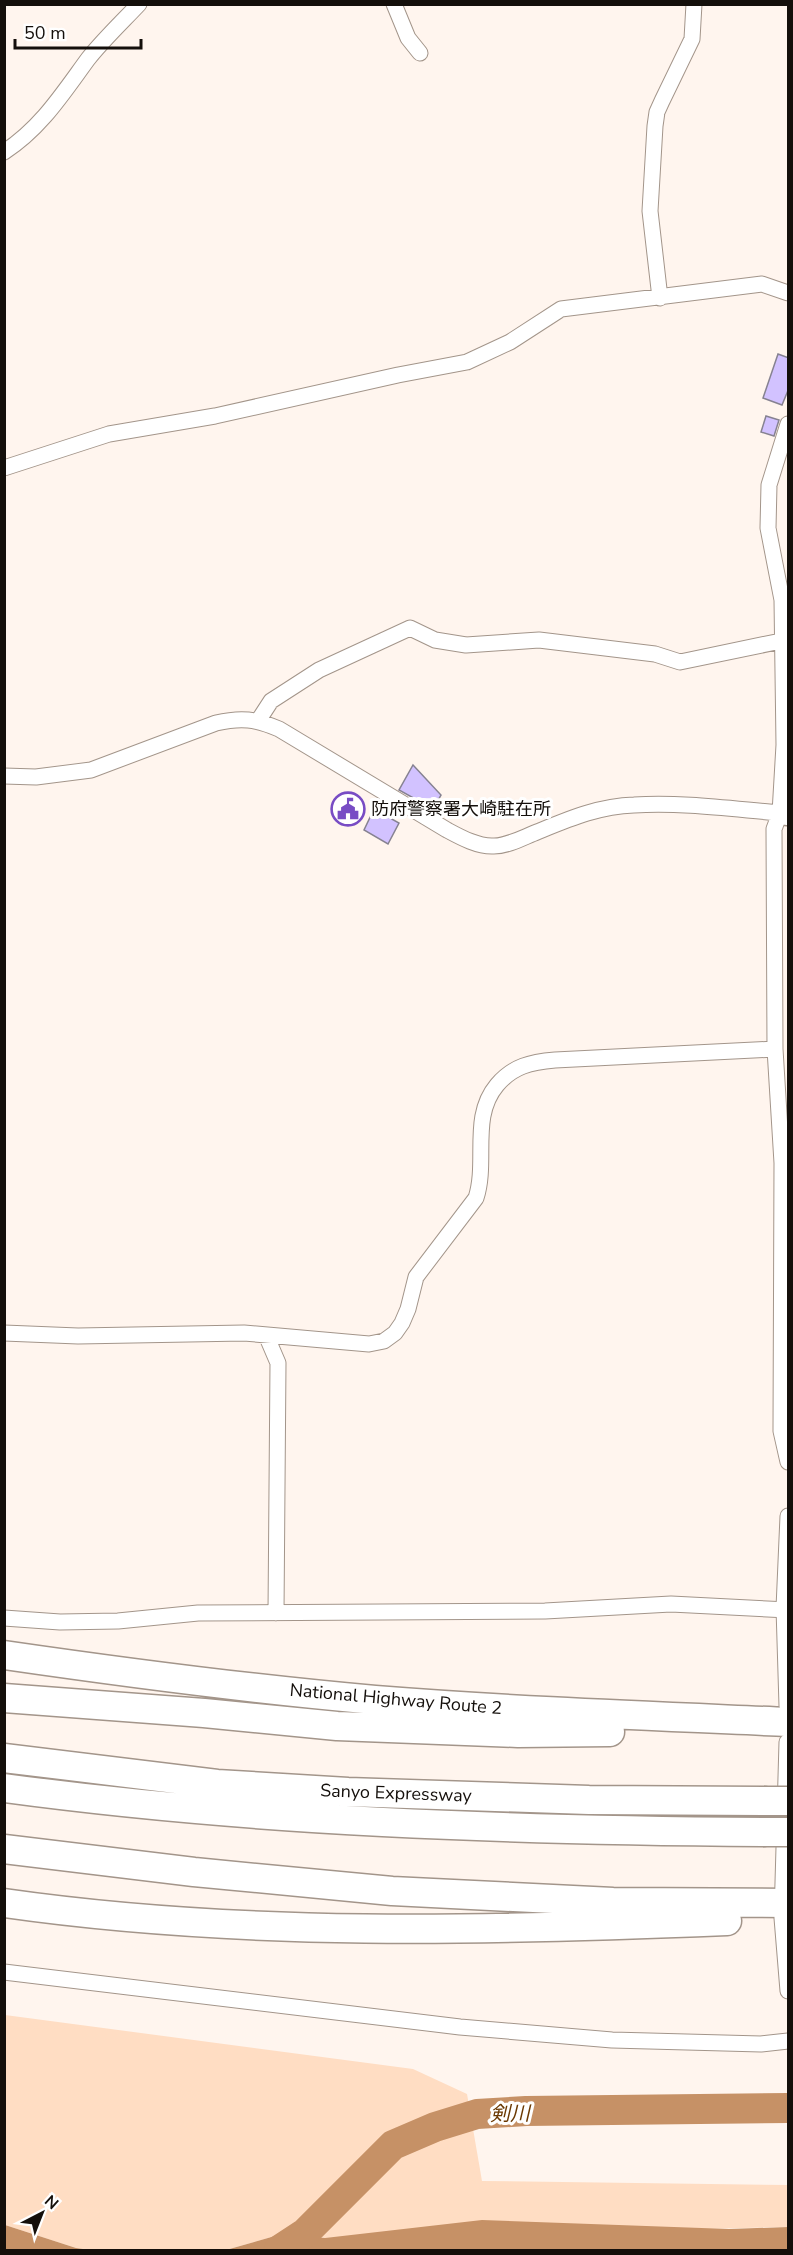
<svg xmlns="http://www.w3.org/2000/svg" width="793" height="2255" viewBox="0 0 793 2255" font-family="'Nunito Sans','Noto Sans JP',sans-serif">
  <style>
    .green { fill: #ffddc3 }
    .water { fill: #c69166 }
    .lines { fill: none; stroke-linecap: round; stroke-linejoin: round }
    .river { stroke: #c69166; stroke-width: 30 }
    .building { fill: #d2c2ff; stroke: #868291; stroke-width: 1.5 }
    .street-casing { stroke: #a3958a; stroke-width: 17 }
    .secondary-casing { stroke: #a3958a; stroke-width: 25 }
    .highway-casing { stroke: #a3958a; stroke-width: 31 }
    .street { stroke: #fff; stroke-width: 15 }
    .secondary { stroke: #fff; stroke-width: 22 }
    .highway { stroke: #fff; stroke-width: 28 }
    .highway-bridge-casing { stroke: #a3958a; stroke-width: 31; stroke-linecap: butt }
    .highway-bridge { stroke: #fff; stroke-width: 28 }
    .labels { text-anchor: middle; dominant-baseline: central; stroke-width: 6; stroke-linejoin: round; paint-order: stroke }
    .poi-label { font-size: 18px; fill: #140f0b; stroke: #fff; text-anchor: start }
    .street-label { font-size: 18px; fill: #140f0b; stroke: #fff }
    .water-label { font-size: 20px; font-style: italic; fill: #6b3902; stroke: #fff }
  </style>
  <rect width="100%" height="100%" fill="#fff5ee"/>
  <path class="green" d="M5,2015L413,2069L467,2094L482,2181L788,2185V2227L325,2238L282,2234L226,2250H90L76,2248L5,2225Z"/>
  <path class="water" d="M482,2220L729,2229L788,2227V2250H226L282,2234L325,2238Z
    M5,2225L76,2248L90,2250H5Z"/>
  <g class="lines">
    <path class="river" d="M279,2250L305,2233L393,2145L435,2127L477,2114L526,2111L788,2108"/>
  </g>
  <path class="building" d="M778,354L789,358V388L782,405L763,398Z
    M766,416L779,420L774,436L761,432Z
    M413,765L441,795L433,809L399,790Z
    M374,809L399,823L388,844L364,830Z"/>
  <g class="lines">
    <defs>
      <path id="street" d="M394,4L408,38L420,53
        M4,152C41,128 63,93 88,59C103,40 122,22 139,4
        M660,298L650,211L655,126L657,112L662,101L692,39L694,4
        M788,424L769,485L768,528L782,600L784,745L780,813L774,829L775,1049L782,1163L781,1431L788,1462
        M4,468L109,434L215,416L398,375L467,362L510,342L561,309L762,284L788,293
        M258,721L271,701L319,670L410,628L435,640L466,645L539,640L655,654L680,662L781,641
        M4,776L36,777L91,770L216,723C242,717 255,719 279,729L447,830C460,837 478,847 494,846C508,846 524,837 537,832C569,819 599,806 634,805C682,802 732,809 780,813
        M4,1333L78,1336L244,1333L369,1344L384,1341L395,1333L402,1323L408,1309L416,1277L476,1198C488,1161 470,1117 497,1085C513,1066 531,1062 555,1060L775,1049
        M266,1335L278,1363L276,1613
        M4,1618L60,1622L118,1621L198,1613L545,1611L671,1604L788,1610
        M787,1706L784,1608L788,1516
        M787,1742L782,1918L788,1991
        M4,1972L460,2027L612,2040L761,2044L788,2041"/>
      <path id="secondary" d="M780,813L788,814"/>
      <path id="highway" d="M4,1655C128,1673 251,1689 375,1700C513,1711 651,1716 788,1722
        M4,1698L204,1713L337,1726L518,1733L610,1732
        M4,1758L217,1784L348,1792L589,1800L764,1801
        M4,1788C256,1822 509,1830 763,1832
        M4,1849L194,1872L392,1891L613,1902L788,1903
        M4,1903C242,1937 487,1931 727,1921"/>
    </defs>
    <use href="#street" class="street-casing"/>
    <use href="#secondary" class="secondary-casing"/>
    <use href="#highway" class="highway-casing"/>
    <use href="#street" class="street"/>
    <use href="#secondary" class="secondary"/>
    <use href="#highway" class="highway"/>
    <defs>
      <path id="highway-bridge" d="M764,1801H788
        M763,1832H788"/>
    </defs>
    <use href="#highway-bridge" class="highway-bridge-casing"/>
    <use href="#highway-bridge" class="highway-bridge"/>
  </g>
  <defs>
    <symbol id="civic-ring" viewBox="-11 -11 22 22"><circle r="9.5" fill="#fff" stroke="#784cc4" stroke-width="1.5"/><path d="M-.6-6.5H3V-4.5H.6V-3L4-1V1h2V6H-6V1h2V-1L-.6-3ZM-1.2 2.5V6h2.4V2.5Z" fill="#784cc4"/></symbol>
  </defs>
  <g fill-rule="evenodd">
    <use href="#civic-ring" x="329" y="790" width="38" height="38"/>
  </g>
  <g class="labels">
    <g class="poi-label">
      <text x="371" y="809">防府警察署大崎駐在所</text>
    </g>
    <g class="street-label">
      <text transform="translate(396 1699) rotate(5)">National Highway Route 2</text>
      <text transform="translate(396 1793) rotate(2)">Sanyo Expressway</text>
    </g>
    <g class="water-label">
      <text transform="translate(510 2114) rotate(-1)">剣川</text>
    </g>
  </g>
  <rect width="793" height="2255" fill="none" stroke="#140f0b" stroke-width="12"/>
  <g transform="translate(42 2213) rotate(42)" stroke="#ffffff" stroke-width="4.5" paint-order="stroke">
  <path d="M0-4.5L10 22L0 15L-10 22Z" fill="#140f0b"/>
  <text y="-9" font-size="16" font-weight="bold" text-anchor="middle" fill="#140f0b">N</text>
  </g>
  <path d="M15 39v9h126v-9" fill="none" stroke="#140f0b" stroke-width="3"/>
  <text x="24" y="39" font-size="18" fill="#140f0b" stroke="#ffffff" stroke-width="4.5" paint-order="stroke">50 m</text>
</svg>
